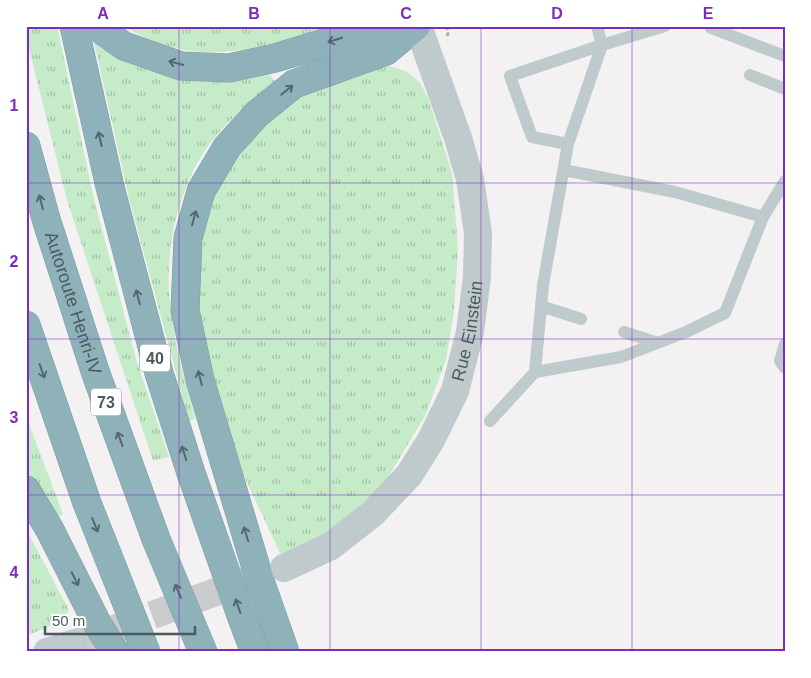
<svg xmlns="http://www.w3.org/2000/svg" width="811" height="678" viewBox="0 0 811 678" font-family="Arial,sans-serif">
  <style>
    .grass { fill: url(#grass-tufts) }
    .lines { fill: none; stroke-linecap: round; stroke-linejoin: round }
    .tertiary-tunnel { stroke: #c9cbcd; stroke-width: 28; stroke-dasharray: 28 14; stroke-linecap: butt }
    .motorway-casing { stroke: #7a9da6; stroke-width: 29 }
    .path { stroke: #81c68e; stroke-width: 3; stroke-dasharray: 4 2.5; stroke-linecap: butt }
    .service { stroke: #bfcacc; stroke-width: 12 }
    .tertiary { stroke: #bfcacc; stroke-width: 28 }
    .motorway { stroke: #8fb2ba; stroke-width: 28 }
    .oneway { stroke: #55676b }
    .grid { fill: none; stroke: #7b2cbf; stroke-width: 1; stroke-opacity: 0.55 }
    .labels { text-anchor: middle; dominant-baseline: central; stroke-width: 4.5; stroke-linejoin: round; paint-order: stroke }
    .shield { fill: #fff; stroke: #818c8e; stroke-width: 1 }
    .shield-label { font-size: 16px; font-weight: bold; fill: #4b5a5d }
    .street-label { font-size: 18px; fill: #4b5a5d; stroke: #fff }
    .neatline { fill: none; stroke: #7b2cbf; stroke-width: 2 }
    .grid-label { font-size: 16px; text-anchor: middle; font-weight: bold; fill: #7b2cbf }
  </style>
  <defs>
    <pattern id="grass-tufts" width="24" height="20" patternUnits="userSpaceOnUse" patternTransform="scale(1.25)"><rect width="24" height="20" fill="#c5ebc8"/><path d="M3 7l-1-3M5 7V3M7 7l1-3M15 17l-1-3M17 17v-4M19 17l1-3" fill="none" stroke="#a2c1a6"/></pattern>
  </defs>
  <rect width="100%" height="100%" fill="#f3f1f2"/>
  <path class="grass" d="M26,26H57L94,199L136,359L169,457L153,461L67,200L26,37Z
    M123,26H332C255,49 199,71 123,26Z
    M93,37L160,73L195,80L238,79L267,71L276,83C252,100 229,119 211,142C178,186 164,250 170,304C174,343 185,381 195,419L189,421L128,194Z
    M390,66L408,72L420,83L428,98L452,173L458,249L454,311L446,360L425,416L388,477L357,509L330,531L292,550L280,553L243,474L210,373L199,318L197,262L201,226L216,188L232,158L254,133L284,106L316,89L375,67Z
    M26,416L63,514L54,520L26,474Z
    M26,529L69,610L62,621L26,636Z"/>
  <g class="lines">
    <path class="tertiary-tunnel" d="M73,644L254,578"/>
    <defs>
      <g id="motorway">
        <path d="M74,26L110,187L159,373L191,473L242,618L255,652"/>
        <path d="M96,26L124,46L181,66L229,68L275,58L381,26"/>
        <path id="s2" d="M26,146L46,219L96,374L156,539L203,652"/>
        <path d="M26,325L87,503L146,652"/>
        <path d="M26,490L50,530L98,625L115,652"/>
        <path d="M285,652L260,581L200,380L185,310L188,238L201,191L227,147L257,114L294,84L386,51L416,26"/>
      </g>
    </defs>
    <use href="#motorway" class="motorway-casing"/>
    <path class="path" d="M447,26L448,36"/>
    <path class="service" d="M597,26L602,45L665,26
      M710,26L711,28L785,56
      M602,45L568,144L532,137L510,76Z
      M750,75L785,89
      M564,170L675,192L763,217
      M541,306L581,319
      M624,332L658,343
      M785,344L780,361L785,368
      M535,372L621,357L686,332L725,313L763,217L785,181
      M490,421L535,372L543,285L568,144"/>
    <g class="tertiary">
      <path id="s1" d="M284,568L331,546L372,514L409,475L431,440L455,391L470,332L477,277L478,233L470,179L458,138L418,26"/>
      <path d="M47,652L73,644"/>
    </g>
    <use href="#motorway" class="motorway"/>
  </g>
  <defs><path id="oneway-shaft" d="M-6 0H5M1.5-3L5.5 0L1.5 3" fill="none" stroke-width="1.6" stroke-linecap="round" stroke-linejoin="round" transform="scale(1.25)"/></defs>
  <g class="oneway">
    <use href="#oneway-shaft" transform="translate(335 40) rotate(163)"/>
    <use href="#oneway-shaft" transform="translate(176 63) rotate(-165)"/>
    <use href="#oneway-shaft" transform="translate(287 90) rotate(-39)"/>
    <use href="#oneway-shaft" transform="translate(100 139) rotate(-103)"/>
    <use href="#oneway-shaft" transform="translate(41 202) rotate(-105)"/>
    <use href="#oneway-shaft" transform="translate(194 218) rotate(-75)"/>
    <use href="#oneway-shaft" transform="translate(138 297) rotate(-104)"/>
    <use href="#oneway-shaft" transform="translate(42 371) rotate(71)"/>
    <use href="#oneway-shaft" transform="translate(200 378) rotate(-104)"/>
    <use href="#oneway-shaft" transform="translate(120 439) rotate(-110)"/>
    <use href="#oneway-shaft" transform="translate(184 453) rotate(-108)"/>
    <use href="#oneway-shaft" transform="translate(95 525) rotate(68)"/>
    <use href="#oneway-shaft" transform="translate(246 534) rotate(-107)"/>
    <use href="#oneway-shaft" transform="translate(75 579) rotate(64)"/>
    <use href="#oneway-shaft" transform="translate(178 591) rotate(-113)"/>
    <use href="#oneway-shaft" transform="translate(238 606) rotate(-109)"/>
  </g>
  <path class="grid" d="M179,26V652M330,26V652M481,26V652M632,26V652M26,183H785M26,339H785M26,495H785"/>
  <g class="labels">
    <g class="shield">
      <rect x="140" y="344.5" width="30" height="27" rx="4"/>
      <rect x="91" y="388.5" width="30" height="27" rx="4"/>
    </g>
    <g class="shield-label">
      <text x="155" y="358">40</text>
      <text x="106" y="402">73</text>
    </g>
    <g class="street-label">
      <text stroke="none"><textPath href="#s2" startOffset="164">Autoroute Henri-IV</textPath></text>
      <text stroke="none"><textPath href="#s1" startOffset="315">Rue Einstein</textPath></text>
    </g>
  </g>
  <rect width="811" height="678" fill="none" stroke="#ffffff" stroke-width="55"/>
  <path d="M45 626v8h150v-8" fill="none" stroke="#4b5a5d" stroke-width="2.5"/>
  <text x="52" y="626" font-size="15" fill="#4b5a5d" stroke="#ffffff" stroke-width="4" paint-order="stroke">50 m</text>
  <rect x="28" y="28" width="756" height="622" class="neatline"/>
  <g class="grid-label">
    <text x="103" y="19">A</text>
    <text x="254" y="19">B</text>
    <text x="406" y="19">C</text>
    <text x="557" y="19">D</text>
    <text x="708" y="19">E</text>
    <text x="14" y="111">1</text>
    <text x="14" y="267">2</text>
    <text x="14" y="423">3</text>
    <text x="14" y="578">4</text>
  </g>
</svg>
